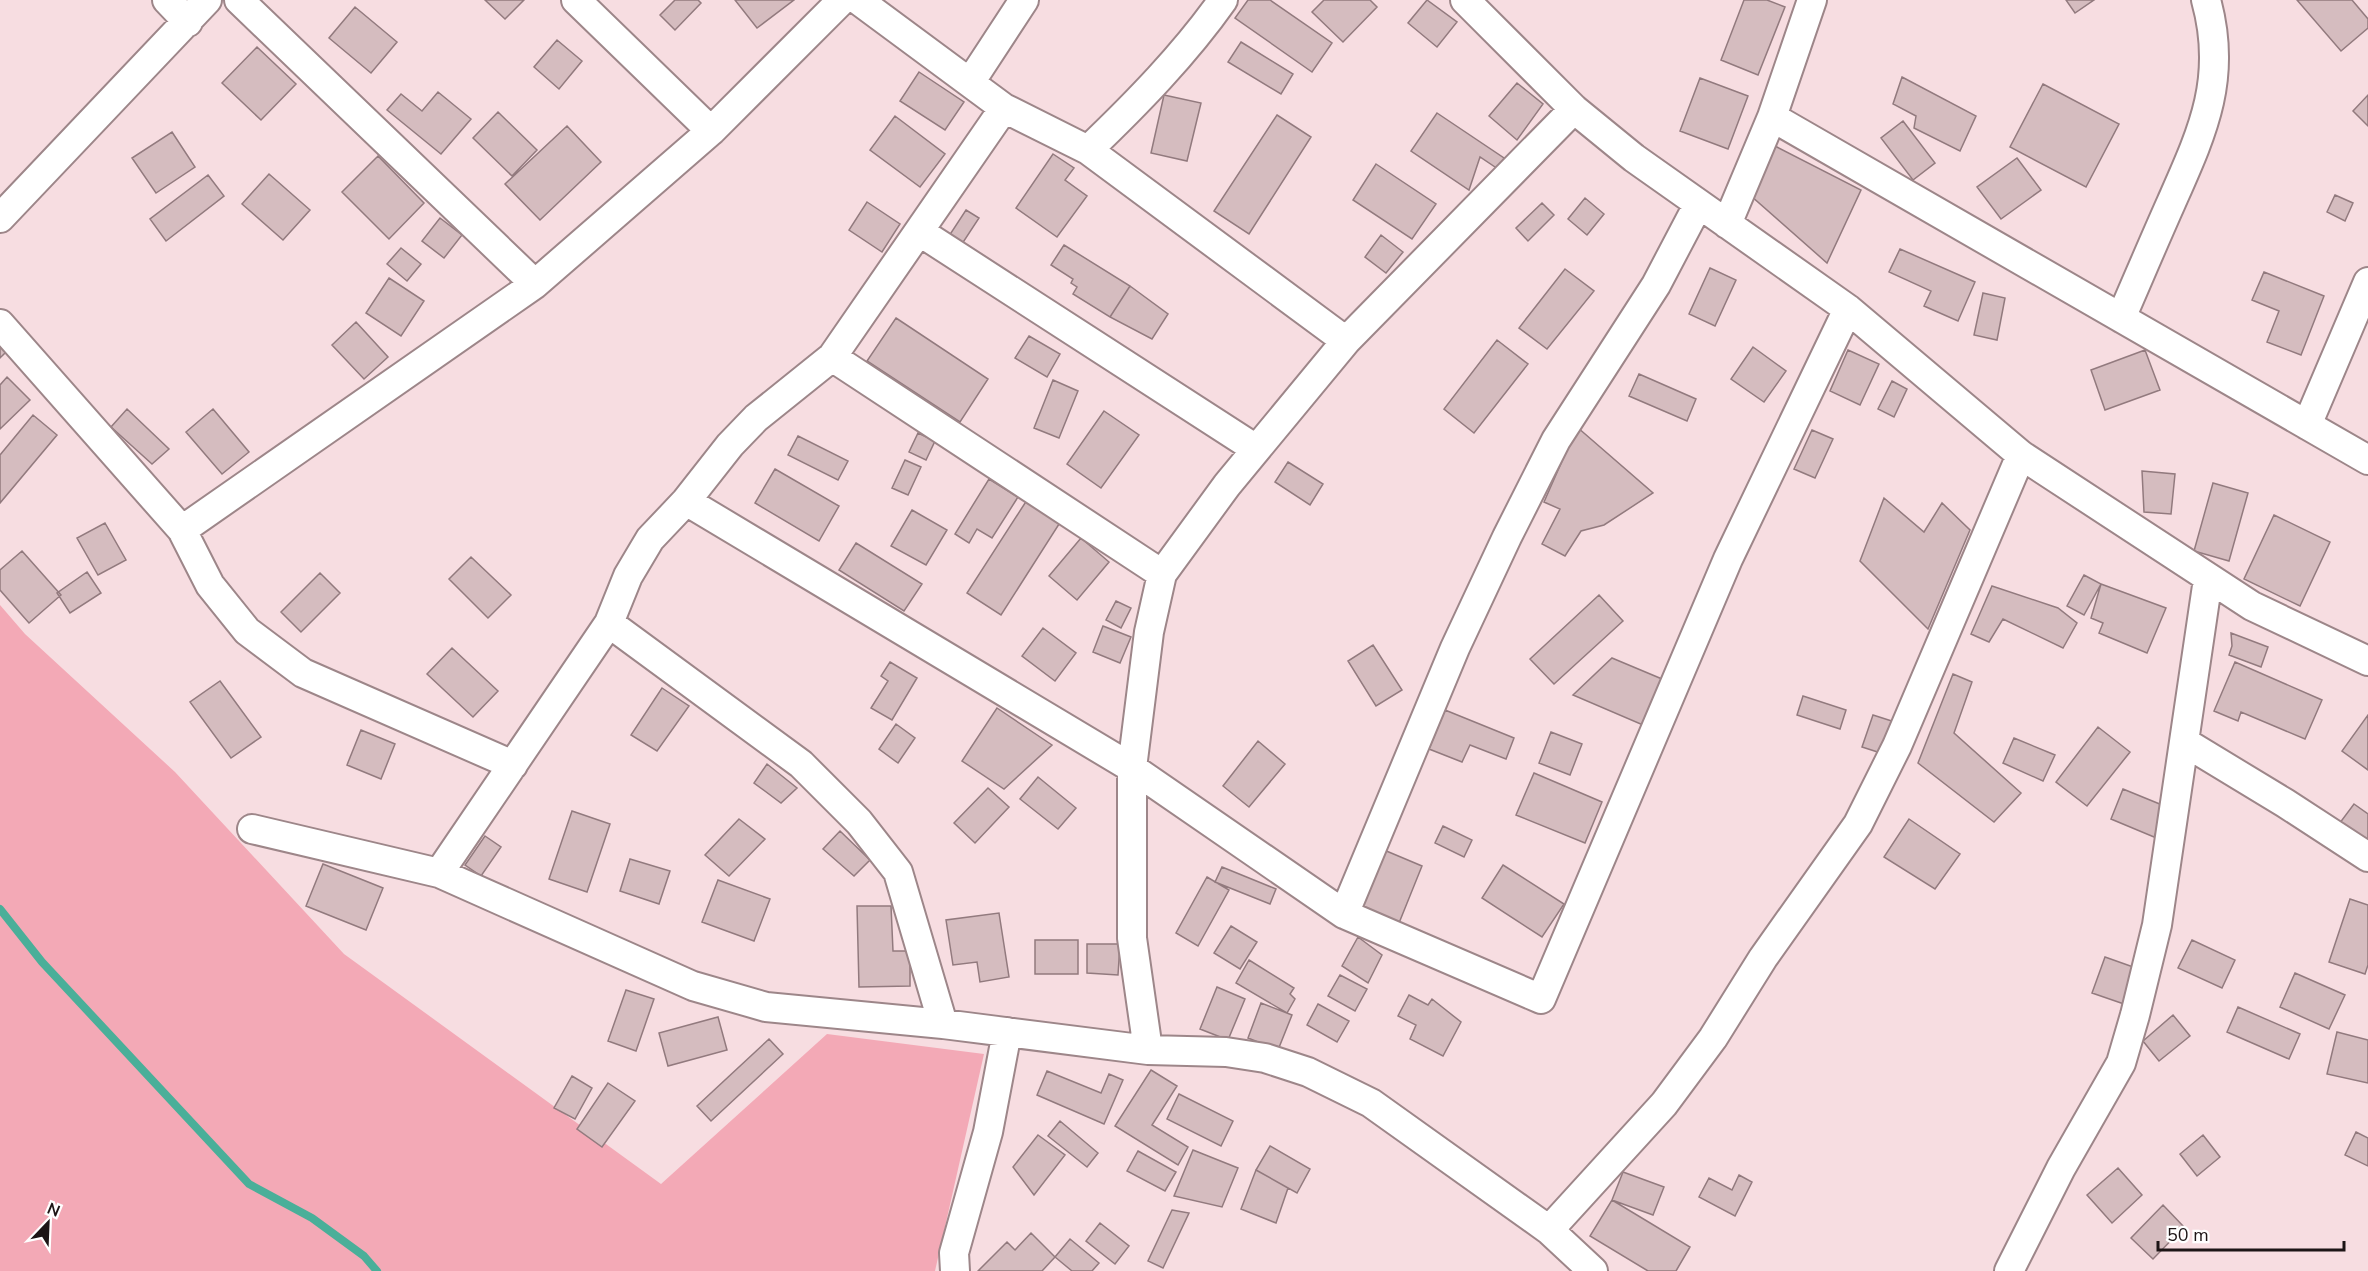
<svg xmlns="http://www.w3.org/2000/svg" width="2368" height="1271" viewBox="0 0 2368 1271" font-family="'Nunito Sans',sans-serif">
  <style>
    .green { fill: #f3a9b6 }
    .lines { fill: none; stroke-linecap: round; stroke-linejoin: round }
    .stream { stroke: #4aaf99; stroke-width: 8 }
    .building { fill: #d5bcbf; stroke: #927a7e; stroke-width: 1.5 }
    .minor-casing { stroke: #9d8689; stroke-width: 32 }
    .minor { stroke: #fff; stroke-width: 28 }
  </style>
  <rect width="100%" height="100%" fill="#f7dde1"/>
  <path class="green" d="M0,605L25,634L175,772L344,954L661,1184L827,1034L984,1054L935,1271H0Z"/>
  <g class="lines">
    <path class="stream" d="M0,909L42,962L249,1184L312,1218L364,1256L377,1271"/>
  </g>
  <path class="building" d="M485,0H524L505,19Z
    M675,0H698L701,3L675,30L660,15Z
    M735,0H794L757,28Z
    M1248,0H1270L1332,43L1312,72L1235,18Z
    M1324,0H1370L1377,7L1343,42L1312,12Z
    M1427,0L1457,22L1437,47L1408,23Z
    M1744,0H1767L1785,7L1758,75L1721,60Z
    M2066,0H2094L2075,13Z
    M2297,0H2352L2368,19V28L2341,51Z
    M355,7L397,42L371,73L329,38Z
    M557,40L582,61L559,89L534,67Z
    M1241,42L1293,74L1281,94L1228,62Z
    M257,47L296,84L261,120L222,83Z
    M919,72L964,102L945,130L900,101Z
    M1902,77L1976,116L1960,151L1914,128L1916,116L1893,104Z
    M1700,78L1748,96L1728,149L1680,131Z
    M1517,83L1543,104L1517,140L1489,116Z
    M2043,84L2119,124L2086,187L2010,147Z
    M438,92L471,119L441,154L387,110L401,94L422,111Z
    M1164,95L1201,103L1187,161L1151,153Z
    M2368,95V126L2353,111Z
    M498,112L537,150L512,176L473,138Z
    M1437,113L1504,158L1498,169L1480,157L1469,190L1411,151Z
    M1277,115L1311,137L1249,234L1214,211Z
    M895,116L945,154L920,187L870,150Z
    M1903,121L1935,163L1913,180L1881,138Z
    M567,126L601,162L540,220L505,184Z
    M172,132L195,167L156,193L132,158Z
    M1775,146L1861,190L1827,263L1750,195Z
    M1053,154L1074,168L1065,180L1087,196L1057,237L1016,208Z
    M378,156L424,203L389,239L342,192Z
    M2017,158L2041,190L2001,219L1977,187Z
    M1376,164L1436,204L1412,239L1353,200Z
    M269,174L310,210L283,240L242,204Z
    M208,175L224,196L166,241L150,219Z
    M2335,195L2353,203L2345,221L2327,212Z
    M1585,198L1604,214L1587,235L1568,219Z
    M867,202L900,224L882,252L849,230Z
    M1542,203L1554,215L1528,241L1516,228Z
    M966,210L979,218L960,247L947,239Z
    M440,218L462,235L444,258L422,241Z
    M1381,235L1403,252L1386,273L1365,257Z
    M1064,245L1130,286L1110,317L1073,294L1077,287L1071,283L1073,279L1051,265Z
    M401,248L421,264L407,281L387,264Z
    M1900,249L1975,282L1958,321L1924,306L1931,291L1889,272Z
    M1710,268L1736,280L1715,326L1689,314Z
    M1565,269L1594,291L1547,349L1519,328Z
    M2264,272L2324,296L2301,355L2267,342L2279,311L2252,300Z
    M389,278L424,301L401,336L366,313Z
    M1130,286L1168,314L1152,339L1110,317Z
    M1983,293L2005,298L1997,340L1974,335Z
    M896,318L988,379L960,422L867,361Z
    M356,322L388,357L364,379L332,345Z
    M1029,336L1060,354L1047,377L1015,358Z
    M1497,340L1528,364L1474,433L1444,409Z
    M0,345L6,352L0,358Z
    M1753,347L1786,371L1764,402L1731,379Z
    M1848,350L1879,364L1860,405L1830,391Z
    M2145,350L2160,390L2105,410L2091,370Z
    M1639,374L1696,399L1687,421L1629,396Z
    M7,377L30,400L0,429V385Z
    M1053,380L1078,391L1059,438L1034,428Z
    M1892,381L1907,389L1894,417L1878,409Z
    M127,409L169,449L152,464L111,427Z
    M213,409L249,452L222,474L186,432Z
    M1104,411L1139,435L1101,488L1067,464Z
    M33,415L57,435L0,503V455Z
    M1577,427L1653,493L1604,525L1581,531L1565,556L1542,544L1560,509L1544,502Z
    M1812,430L1833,439L1815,478L1794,469Z
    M918,433L935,441L926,460L909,452Z
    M798,436L848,461L838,480L788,455Z
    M905,460L921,467L908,495L892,488Z
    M1288,462L1323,484L1310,505L1275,482Z
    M775,469L839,506L819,541L755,503Z
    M2142,471L2175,474L2171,514L2144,512Z
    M989,479L1018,497L992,538L977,529L969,543L955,534Z
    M2213,483L2248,493L2229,561L2194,551Z
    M1884,498L1924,532L1942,503L1970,530L1928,629L1860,561Z
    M1027,500L1061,521L1001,615L967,593Z
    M912,510L947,530L926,565L891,546Z
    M2274,515L2330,542L2300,606L2244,579Z
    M105,523L126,560L98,575L77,538Z
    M1081,538L1109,562L1077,600L1049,576Z
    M856,543L922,584L904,611L839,570Z
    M22,551L61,595L29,623L0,590V570Z
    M471,557L511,595L488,618L449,579Z
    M87,572L101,593L70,613L57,593Z
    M320,573L340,593L301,632L281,612Z
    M2084,575L2101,584L2084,615L2067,606Z
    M2101,584L2166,608L2147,653L2099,633L2103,623L2091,618Z
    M1992,586L2058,608L2077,623L2063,648L2003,619L1989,642L1971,634Z
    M1599,595L1623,621L1554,684L1530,659Z
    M1116,601L1131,608L1121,628L1106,620Z
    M1103,626L1131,637L1120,663L1093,652Z
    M1043,628L1076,653L1055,681L1022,656Z
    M2231,633L2268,647L2261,667L2229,655L2232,646Z
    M1373,645L1402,690L1376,706L1348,661Z
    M452,648L498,691L473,717L427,674Z
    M1612,658L1662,679L1643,725L1573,695Z
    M890,662L917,678L892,720L871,708L888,681L881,676Z
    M2235,662L2322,700L2305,739L2241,712L2238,721L2214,711Z
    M1953,674L1972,682L1954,733L2021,793L1994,822L1918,763Z
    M220,681L261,737L231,758L190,702Z
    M662,688L689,706L657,751L631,735Z
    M1803,696L1846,710L1840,729L1797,715Z
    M997,708L1052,745L1004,789L962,761Z
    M1445,710L1514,738L1506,759L1470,745L1462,762L1429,749Z
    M1873,715L1898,723L1887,755L1862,747Z
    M2368,715V770L2342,751Z
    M896,724L915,738L898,763L879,749Z
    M2098,727L2130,752L2087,806L2056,782Z
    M361,730L395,744L381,779L347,765Z
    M1551,732L1582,744L1570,775L1539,763Z
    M2014,738L2055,755L2043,781L2003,763Z
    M1258,741L1285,764L1249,807L1223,786Z
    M767,764L797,788L781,803L754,783Z
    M1534,773L1602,802L1585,843L1516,815Z
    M1038,777L1076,808L1058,829L1020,799Z
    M988,788L1009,807L975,843L954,823Z
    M2123,789L2167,807L2154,837L2111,819Z
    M2354,804L2368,814V851L2336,828Z
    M572,811L610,824L587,892L549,879Z
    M739,819L765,839L729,876L705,855Z
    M1909,819L1960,854L1935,889L1884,857Z
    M1443,826L1472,840L1464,857L1435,843Z
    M840,831L870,860L854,876L823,849Z
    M485,836L501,847L481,876L465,865Z
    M1384,850L1422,866L1399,923L1360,907Z
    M630,859L670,871L659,904L620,891Z
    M323,864L383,888L366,930L306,906Z
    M1503,865L1564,904L1542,937L1482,898Z
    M1222,867L1276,889L1270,904L1215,882Z
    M1207,877L1229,890L1198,946L1176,933Z
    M718,880L770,899L754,941L702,922Z
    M2350,899L2368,905V965L2365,974L2329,962Z
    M857,906H891L893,951H910V986L859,987Z
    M999,913L1009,977L980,982L977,962L953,965L946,920Z
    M1231,926L1257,942L1240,969L1214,953Z
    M1358,937L1382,955L1368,983L1342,966Z
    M1035,940H1078V974H1035Z
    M2192,940L2235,960L2222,988L2178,968Z
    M1087,944H1120L1118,975L1087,973Z
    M2105,957L2136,968L2124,1004L2092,993Z
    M1249,960L1294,988L1290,994L1295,999L1287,1013L1236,983Z
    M2295,973L2345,995L2329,1029L2280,1007Z
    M1340,975L1367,989L1355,1011L1328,996Z
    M1217,987L1245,999L1228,1040L1200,1029Z
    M626,990L654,999L636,1051L608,1041Z
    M1409,995L1428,1005L1432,999L1461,1022L1443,1056L1410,1039L1416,1025L1398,1016Z
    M1261,1003L1292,1015L1278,1050L1248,1038Z
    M1318,1004L1349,1021L1337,1042L1307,1025Z
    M2238,1007L2300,1034L2289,1059L2227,1032Z
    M2173,1015L2190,1036L2159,1061L2143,1041Z
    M718,1017L727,1050L668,1066L659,1033Z
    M2337,1032L2368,1040V1083L2327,1074Z
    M769,1039L783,1054L711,1121L697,1106Z
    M1151,1070L1177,1086L1152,1125L1188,1147L1178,1165L1115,1126Z
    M1047,1071L1101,1093L1109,1074L1123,1080L1104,1124L1037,1095Z
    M572,1076L592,1088L575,1119L554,1108Z
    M608,1083L635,1101L602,1147L577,1129Z
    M1179,1094L1233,1121L1221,1146L1167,1119Z
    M1060,1121L1098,1153L1087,1167L1048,1136Z
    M2356,1132L2368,1138V1166L2345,1155Z
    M1038,1135L1065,1155L1034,1195L1013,1167Z
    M2203,1135L2220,1157L2197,1176L2180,1154Z
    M1270,1146L1310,1169L1297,1193L1256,1170Z
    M1193,1150L1238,1168L1222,1207L1174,1196Z
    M1138,1151L1176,1172L1165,1191L1127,1171Z
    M2118,1168L2142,1195L2112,1223L2087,1195Z
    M1256,1170L1288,1188L1276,1223L1241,1209Z
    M1623,1172L1664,1187L1653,1215L1612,1200Z
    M1739,1175L1752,1182L1735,1216L1699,1197L1709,1178L1732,1190Z
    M1612,1200L1690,1247L1676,1271H1648L1590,1236Z
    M2163,1205L2184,1227L2153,1259L2131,1238Z
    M1172,1210L1189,1213L1163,1268L1148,1261Z
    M1100,1223L1129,1246L1115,1264L1086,1241Z
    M1031,1233L1055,1257L1042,1271H978L1007,1242L1015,1250Z
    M1070,1239L1099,1263L1092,1271H1072L1055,1257Z"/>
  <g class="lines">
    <defs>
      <path id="minor" d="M167,0L188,22
        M239,0L535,284
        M576,0L711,131
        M858,0L1004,108L1088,150L1346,341
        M1465,0L1574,109L1634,158L1848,309L2021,455L2252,606L2368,661
        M971,81L1024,0
        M1772,117L2368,460
        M1088,150C1136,104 1185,54 1223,0
        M0,218L207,0
        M1727,224L1772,117L1812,0
        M920,232L1256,449
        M2121,318C2138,279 2154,241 2171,203C2202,133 2228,79 2206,0
        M0,324L182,530L210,585L247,631L303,673L513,765
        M832,357L1162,574
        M2307,425L2368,282
        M686,501L1132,768L1344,914L1541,999L1728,559L1848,309
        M182,530L535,284L711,131L842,0
        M609,623L801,764L859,822L898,872L943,1024
        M2186,743L2285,803L2368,857
        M252,829L439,873L693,986L766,1007L943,1024L1148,1050L1226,1052L1265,1058L1308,1072L1371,1103L1549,1230L1593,1271
        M439,873L609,623L628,576L650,539L686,501L730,445L756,418L832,357L1004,108
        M1344,914L1455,648L1507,537L1556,440L1656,285L1698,205
        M1148,1050L1132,938V768L1149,632L1162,574L1227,485L1346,341L1574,109
        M1549,1230L1664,1104L1713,1038L1763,958L1858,824L1897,746L2021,455
        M955,1271L954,1253L988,1132L1007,1032
        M2009,1271L2061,1168L2121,1063L2135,1015L2157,925L2208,579"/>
    </defs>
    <use href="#minor" class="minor-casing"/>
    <use href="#minor" class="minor"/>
  </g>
  <g transform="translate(48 1223) rotate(23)" stroke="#ffffff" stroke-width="4.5" paint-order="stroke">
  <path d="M0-4.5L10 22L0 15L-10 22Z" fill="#1d1516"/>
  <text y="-9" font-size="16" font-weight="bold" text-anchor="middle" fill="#1d1516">N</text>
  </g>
  <path d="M2158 1241v9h186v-9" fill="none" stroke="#1d1516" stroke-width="3"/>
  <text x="2167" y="1241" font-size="18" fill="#1d1516" stroke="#ffffff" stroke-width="4.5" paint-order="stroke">50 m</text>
</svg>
